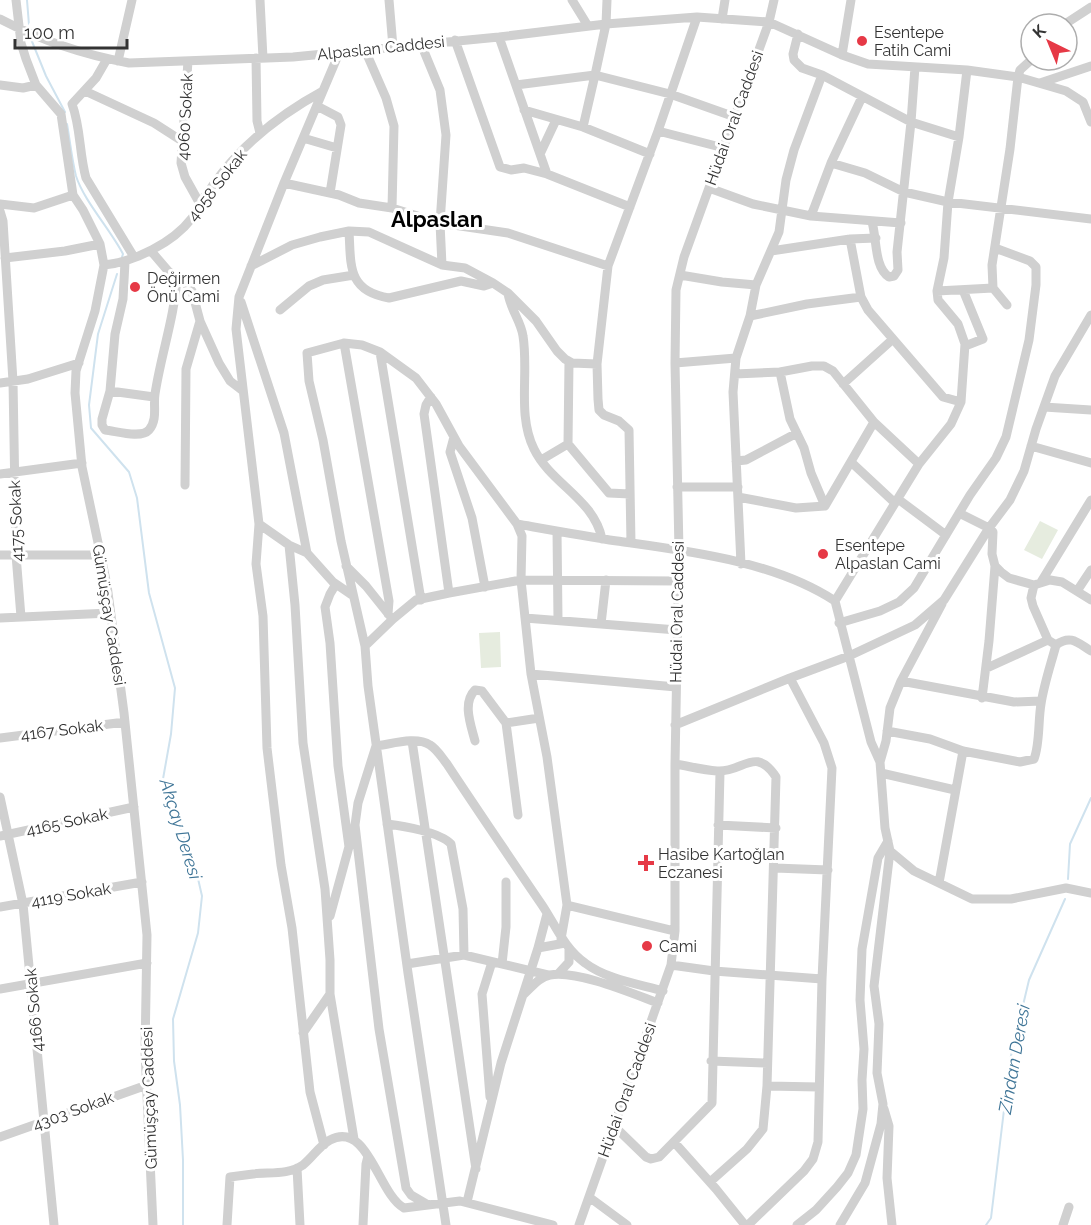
<svg xmlns="http://www.w3.org/2000/svg" width="1091" height="1225" viewBox="0 0 1091 1225" font-family="Raleway,sans-serif">
  <style>
    .green { fill: #e6ecdf }
    .lines { fill: none; stroke-linecap: round; stroke-linejoin: round }
    .stream { stroke: #cfe2ee; stroke-width: 2 }
    .minor { stroke: #d0d0d0; stroke-width: 9 }
    .poi-dot { fill: #e63946; stroke: #fff; stroke-width: 2 }
    .labels { text-anchor: middle; dominant-baseline: central; stroke-width: 6; stroke-linejoin: round; paint-order: stroke }
    .poi-label { font-size: 16px; fill: #333; stroke: #fff; text-anchor: start }
    .street-label { font-size: 16px; fill: #333; stroke: #fff }
    .water-label { font-size: 18px; font-style: italic; fill: #3f7597; stroke: #fff }
    .district-label { font-size: 22px; font-weight: bold; fill: #000; stroke: #fff }
  </style>
  <rect width="100%" height="100%" fill="#fff"/>
  <path class="green" d="M1040,521L1058,530L1042,559L1024,550Z
    M500,632L501,667L481,668L479,633Z"/>
  <g class="lines">
    <path class="stream" d="M27,0L29,25
      M31,39L46,76L65,112
      M67,124C70,141 72,160 76,176C84,201 110,229 123,254L122,257
      M117,274L98,334L89,405L91,428L129,472L137,498L149,593L175,688L171,734L163,779L196,870L202,896L198,933L173,1019L174,1061L180,1105L183,1160V1225
      M1068,879L1070,844L1091,798
      M986,1225L991,1218L1010,1060L1029,980L1065,899"/>
    <path class="minor" d="M16,0L21,43L26,59L36,85L61,114L73,195L83,210L100,244L104,265L95,311L76,371L75,393L82,467L107,585L124,713L147,935L145,1052L153,1225
      M260,0L263,58
      M389,0L393,47
      M572,0L588,26
      M607,0L606,24L595,75L670,94L735,117
      M0,19C40,40 85,55 129,63L293,57L499,37L606,24L697,17L769,22L842,55L868,64L967,70L1018,77L1020,70L1031,60
      M722,19L725,0
      M1065,24L1091,7
      M798,34L793,54L794,60L802,68L822,75L911,122L959,137
      M499,37L547,174
      M455,40L500,167L511,170L524,168L547,174L630,207
      M421,44L440,90L446,135L440,223L442,265
      M365,50L386,98L394,126L392,208
      M842,55L851,0
      M256,58L257,121L260,133
      M107,59L96,78L72,104C81,128 79,153 86,178L134,257
      M118,61L132,0
      M188,61L181,163L185,177L200,204
      M1040,83L1091,66
      M0,85L23,88L36,85
      M516,85L595,75L583,127
      M85,91L154,123L182,141
      M317,106L338,117L341,125L330,193
      M524,110L583,127L650,154
      M658,131L724,148
      M303,138L337,148
      M540,154L556,120
      M831,163L865,173L904,192L948,202L1091,219
      M284,183L339,195L359,203L392,208L440,223L508,233L608,266
      M709,188L753,204L811,216L901,223
      M0,204L34,208L73,195
      M0,211L3,221L13,381L16,555L21,617
      M811,216L831,163L862,97
      M872,222C877,239 874,267 889,277L894,276L898,270L897,252L911,122L915,67
      M349,231C351,265 347,291 389,298L461,281L484,286L493,283
      M850,239L861,297L868,310L943,397L961,402
      M151,251L169,272L183,280L192,291L200,321L219,363L230,381L243,391
      M771,251L850,239L876,238
      M5,258L65,251L100,244
      M125,262L123,299L115,334L110,391L102,419V425L105,430C116,431 141,439 149,430C158,419 153,406 155,394C161,354 175,316 177,276
      M104,265C134,262 173,243 192,218C196,214 198,207 201,202C211,188 220,174 232,161C258,132 288,110 323,91
      M251,266L292,245L320,237L349,231L369,232L442,265L465,268L493,283L508,293L536,321L557,351L565,359L572,363L597,364
      M680,275L722,282L756,285
      M963,290L983,339L965,346
      M937,291L993,288
      M508,293C510,309 521,321 523,336C529,373 517,415 534,449C551,484 594,499 602,539
      M241,302L284,433L307,553
      M1007,305L993,288L992,265L1010,149L1018,77L1066,91L1083,102L1091,122
      M280,310L309,286L323,280L354,275
      M750,316L807,304L861,297
      M344,343L389,601L388,614
      M380,352L421,600
      M569,362L568,444L609,493L630,494
      M675,363L736,358
      M780,372L790,419L804,448L811,473L825,506
      M735,374L780,372L812,366H824L833,371L874,422L919,464
      M0,383L28,379L79,363
      M843,384L893,339
      M110,391L154,397
      M431,397L426,405L424,414L449,593
      M1044,407L1091,410
      M454,437L450,452L472,518L485,587
      M1031,446L1091,463
      M541,460L568,444
      M736,461L746,460L797,433
      M851,462L895,503
      M0,474L82,463
      M185,485L186,369L200,321
      M677,487H738
      M738,497L796,508L825,506L874,422
      M898,499L946,535
      M959,513L989,528L993,532L992,554L995,566L1001,572L1009,578L1034,585L1050,580L1062,582L1091,600
      M259,524L289,545L307,553L333,582L352,595
      M517,524C551,530 584,536 617,541C688,551 774,561 835,601L871,742L880,762L885,828L890,851L914,871L972,899H1011L1066,888L1091,893
      M557,531L558,620
      M631,543L629,430L619,421L604,415L599,410L598,399L597,364L608,266L658,131L697,17
      M289,545L295,605L303,743L325,889L330,960V994L354,1139
      M0,555H101
      M741,564L733,392L736,358L750,316L756,285L779,232L786,180L794,150L822,75
      M346,566L366,586L390,616
      M1041,582L1091,500
      M336,584L330,594L325,607L330,643L338,766L349,847
      M1077,591L1091,570
      M835,601L919,464L951,424L961,402L965,344L958,324L938,300L937,291L944,258L948,202L959,137L967,70
      M0,618L110,613
      M525,618L677,630
      M839,623L880,611L899,602L914,588L970,495L996,458L1006,437L1029,340L1036,285V267L1030,261L995,248
      M601,624L606,580
      M1056,645C1071,634 1078,643 1091,651
      M365,646L393,619L416,600L449,593L521,580L677,581
      M987,668L1048,640
      M531,674L676,687
      M901,681L1014,702L1041,701
      M982,698L989,641L995,566
      M506,723L518,815
      M675,725L790,678L849,656L915,625L944,600L989,528L1010,500L1024,471L1036,429L1055,376L1091,315
      M887,731L930,739L963,751L1020,762L1034,759C1040,744 1038,721 1041,704C1044,684 1051,664 1056,645L1048,640L1033,606L1031,598L1034,585
      M0,738L125,722
      M412,741L476,1169
      M475,741C471,725 462,703 475,690L482,691L506,723L539,718
      M880,762L886,741L890,708L901,681L942,604
      M675,764C688,766 703,770 717,771C743,773 755,745 776,777L767,1086L763,1129L747,1149L710,1182
      M881,773L955,790
      M0,797L23,904L54,1225
      M387,824C403,826 440,832 451,844L463,909L464,955
      M718,825L776,828
      M0,836L134,807
      M775,868L828,870
      M939,883L963,751
      M0,907L142,882
      M330,916L350,843
      M561,939L567,905
      M538,948L565,943
      M407,964L464,955L548,975
      M502,964L506,927V882
      M671,965L714,971L822,979
      M558,974L569,962V949
      M0,989L147,963
      M524,994C532,987 539,977 550,975C577,970 631,993 658,1003
      M303,1033L330,994
      M711,1061L767,1063
      M767,1086L819,1087
      M490,1097L482,994L492,962
      M884,1109L889,1126L887,1178L892,1225
      M613,1125L646,1157L651,1159L659,1157L712,1103L720,772
      M0,1137L147,1085
      M674,1142L716,1189L745,1225
      M324,1145L310,1092L292,928L281,865L267,748L263,616L256,564L259,524L236,329L239,297L284,183L339,53
      M297,1168L300,1225
      M589,1197L627,1225
      M467,1202L501,1063L538,948L547,914
      M428,1205L411,1195L406,1188L379,1029L355,825L358,803L376,746C392,744 416,736 430,745C437,749 442,758 447,764C478,811 510,858 542,905C556,926 564,948 585,963C606,979 638,984 663,991
      M227,1225L230,1177C238,1176 245,1175 253,1174C270,1172 288,1175 303,1165C313,1157 319,1146 330,1140C368,1120 378,1194 404,1208L460,1201L553,1225
      M363,1225L366,1164L368,1156
      M446,1225L408,973L368,686L365,646L341,541L323,440L309,381L307,353L344,343L362,345L380,352L416,378L436,404L459,446L517,524L522,536L521,580L531,674L547,757L567,905L675,931
      M579,1225L671,965L675,931V764L679,550L675,363L676,290L684,257L769,22L774,0
      M748,1225L804,1171L813,1159L818,1142L822,979L832,768L824,743L790,678
      M797,1225L816,1210L837,1187L848,1173L856,1155L863,1109L862,1080L864,1049L860,1000L862,949L878,858L888,841
      M840,1225L865,1183L881,1124L883,1104L877,1073L879,1024L874,986L890,851
      M1063,1225L1069,1207"/>
  </g>
  <g class="poi-dot">
    <circle cx="862" cy="41" r="6"/>
    <circle cx="135" cy="287" r="6"/>
    <circle cx="823" cy="554" r="6"/>
    <path d="M643 854h6v6h6v6h-6v6h-6v-6h-6v-6h6z"/>
    <circle cx="647" cy="946" r="6"/>
  </g>
  <g class="labels">
    <g class="poi-label">
      <text x="874" y="32">Esentepe<tspan x="874" dy="18">Fatih Cami</tspan></text>
      <text x="147" y="278">Değirmen<tspan x="147" dy="18">Önü Cami</tspan></text>
      <text x="835" y="545">Esentepe<tspan x="835" dy="18">Alpaslan Cami</tspan></text>
      <text x="658" y="854">Hasibe Kartoğlan<tspan x="658" dy="18">Eczanesi</tspan></text>
      <text x="659" y="946">Cami</text>
    </g>
    <g class="street-label">
      <text transform="translate(381 48) rotate(-6)">Alpaslan Caddesi</text>
      <text transform="translate(185 117) rotate(-87)">4060 Sokak</text>
      <text transform="translate(734 118) rotate(-70)">Hüdai Oral Caddesi</text>
      <text transform="translate(217 185) rotate(-52)">4058 Sokak</text>
      <text transform="translate(16 521) rotate(-92)">4175 Sokak</text>
      <text transform="translate(677 612) rotate(-89)">Hüdai Oral Caddesi</text>
      <text transform="translate(109 615) rotate(81)">Gümüşçay Caddesi</text>
      <text transform="translate(62 730) rotate(-7)">4167 Sokak</text>
      <text transform="translate(67 822) rotate(-12)">4165 Sokak</text>
      <text transform="translate(71 895) rotate(-10)">4119 Sokak</text>
      <text transform="translate(34 1010) rotate(-95)">4166 Sokak</text>
      <text transform="translate(627 1090) rotate(-70)">Hüdai Oral Caddesi</text>
      <text transform="translate(149 1098) rotate(-92)">Gümüşçay Caddesi</text>
      <text transform="translate(73 1111) rotate(-20)">4303 Sokak</text>
    </g>
    <g class="water-label">
      <text transform="translate(181 829) rotate(73)">Akçay Deresi</text>
      <text transform="translate(1014 1059) rotate(-80)">Zindan Deresi</text>
    </g>
    <g class="district-label">
      <text x="437" y="219">Alpaslan</text>
    </g>
  </g>
  <g transform="translate(1049 42) rotate(317)"><circle r="28" fill="#ffffff" stroke="#adadad" stroke-width="1.5"/>
  <path d="M0-4.5L10 22L0 15L-10 22Z" fill="#e63946"/>
  <text y="-9" font-size="16" font-weight="bold" text-anchor="middle" fill="#333333">K</text>
  </g>
  <path d="M15 39v9h112v-9" fill="none" stroke="#333333" stroke-width="3"/>
  <text x="24" y="39" font-size="18" fill="#333333" stroke="#ffffff" stroke-width="4.5" paint-order="stroke">100 m</text>
</svg>
